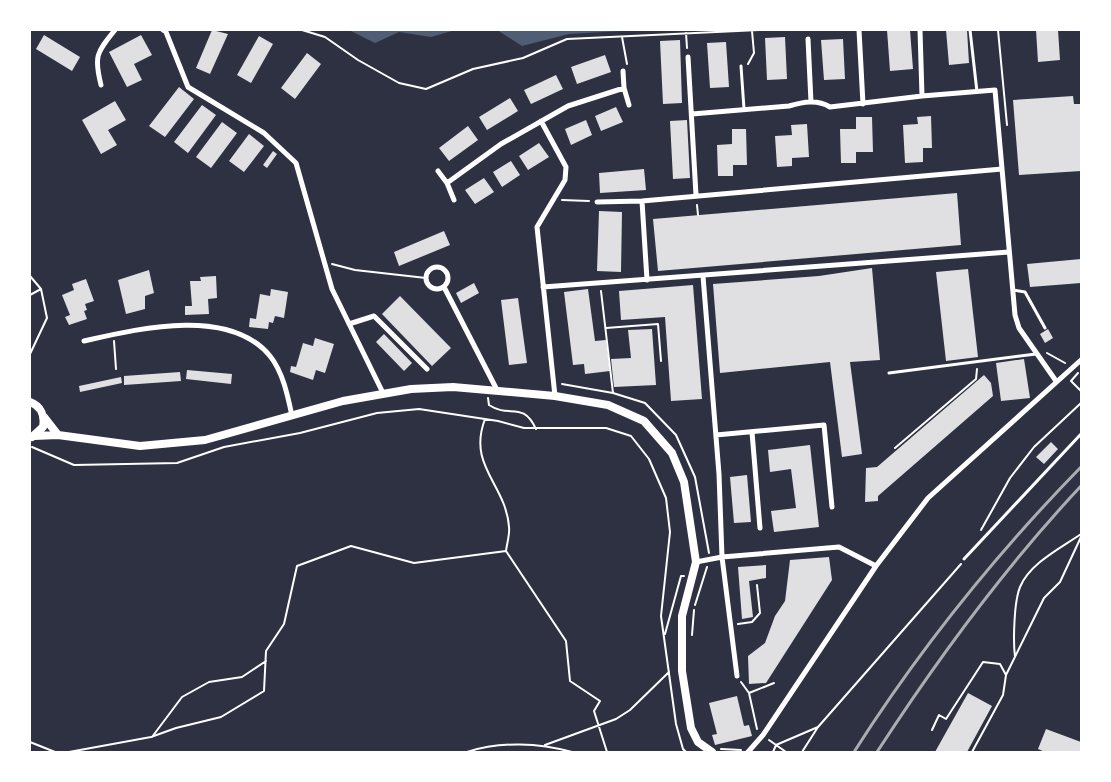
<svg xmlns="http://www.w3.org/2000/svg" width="1111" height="782" viewBox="0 0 1111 782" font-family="'PT Sans Narrow',sans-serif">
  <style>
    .water { fill: #4f5d75 }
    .building { fill: #e0e0e3 }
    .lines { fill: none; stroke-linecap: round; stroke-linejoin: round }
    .path { stroke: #fff; stroke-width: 2 }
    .service { stroke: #fff; stroke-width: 3 }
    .minor { stroke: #fff; stroke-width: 5 }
    .tertiary { stroke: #fff; stroke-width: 8 }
    .rail { stroke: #abadb3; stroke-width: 3 }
  </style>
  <rect width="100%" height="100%" fill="#2d3142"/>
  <path class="water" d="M349,30H455L431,37L399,32L375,43Z
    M497,30H639L569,34L522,46Z"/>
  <path class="building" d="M212,30L228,34L210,74L196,68Z
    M887,30H910L913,69L890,71Z
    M946,30H967L969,63L949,65Z
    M1036,30H1058L1060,60L1038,62Z
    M44,35L80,57L72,71L36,49Z
    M141,35L152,55L134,64L142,80L127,87L109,52Z
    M259,36L273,44L251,83L237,75Z
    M785,37L787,79L767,80L765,38Z
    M843,39L845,79L824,80L821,40Z
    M680,40L682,103L663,104L660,41Z
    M726,42L729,87L710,88L707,43Z
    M307,53L321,64L295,99L281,88Z
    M605,55L611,72L577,84L571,67Z
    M556,75L563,89L531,104L524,90Z
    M179,87L194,99L165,137L149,126Z
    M1073,96L1074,104H1081V171L1019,175L1013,100Z
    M510,98L518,111L487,130L479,117Z
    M115,101L126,120L108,130L117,145L101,154L82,120Z
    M202,105L216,115L188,153L174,142Z
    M616,107L623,122L601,131L595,116Z
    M931,116L932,148H923V162L905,163L903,125L918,124L917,117Z
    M856,117H872L873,152H856V163H841L840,129H856Z
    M586,120L592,135L571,145L565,129Z
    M687,120L690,178L673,179L670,121Z
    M222,122L237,133L211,168L196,157Z
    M807,124L809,157L792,158V166L777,167L775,136L792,135L791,125Z
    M468,126L478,140L449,161L439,148Z
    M732,129H746L747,165H733V176H718L717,145L732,144Z
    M249,134L264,146L244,172L229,161Z
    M539,143L549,157L528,170L519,156Z
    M273,151L277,154L267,168L263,165Z
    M511,161L520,175L502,187L493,172Z
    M644,169L646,190L600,193L599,173Z
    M484,178L494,192L475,204L465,190Z
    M957,193L961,245L658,271L653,219Z
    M599,211L622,212L621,272L597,271Z
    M444,231L450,245L399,266L394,252Z
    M1081,259V283L1030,287L1027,264Z
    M872,268L880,360L850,362L862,454L842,457L830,362L720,373L713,284L819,276Z
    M968,269L978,357L946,361L936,272Z
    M149,270L154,293L145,296V309L126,314L118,280Z
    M216,276L217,298L208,299L209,314L185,315V306H192L190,281H201L200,277Z
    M86,279L94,301L85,304L87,310L84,311L87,319L69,325L65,317L70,315L62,295L74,290L72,284Z
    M474,283L479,293L461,303L456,293Z
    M693,285L702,399L671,401L665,317L621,320L619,291Z
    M271,289L288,292L284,318L275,316L273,323L269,322L268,329L249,327L250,318L256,319L260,294L270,296Z
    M588,289L595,341L606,340L610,371L585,374L584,364L573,365L564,292Z
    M400,296L451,348L432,366L382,314Z
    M518,298L527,363L509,365L501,300Z
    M652,329L656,385L614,387L611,359L631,358L628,330Z
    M1048,329L1053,338L1045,343L1040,334Z
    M384,334L412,363L404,371L376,342Z
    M315,338L334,344L325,373L316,370L313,380L290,372L291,366L296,367L303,343L313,346Z
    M1024,359L1030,398L1001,401L996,363Z
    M187,370L232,374L231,384L186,379Z
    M180,372L181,381L124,385V376Z
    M984,375L991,383L993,396L878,496V501L865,502L866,468L877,467Z
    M121,377L122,383L80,392L79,386Z
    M1051,442L1058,449L1044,464L1036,457Z
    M810,445L819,527L774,532L771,511L796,508L791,469L770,472L768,450Z
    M747,475L751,522L734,523L730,477Z
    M829,557L832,580L766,683L749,684L748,656L765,643L775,616L785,601L790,560Z
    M766,565V578L749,581L753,617L742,619L738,567Z
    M968,693L992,706L967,752H935Z
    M737,696L744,726L749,725L752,736L715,745L712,735L717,734L709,703Z
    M1046,729L1081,742V752H1045L1038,749Z"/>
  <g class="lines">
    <path class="path" d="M302,30L325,37L358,60L399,83L426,89L473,69L523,58L567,39L759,30
      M998,30L1007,125
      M686,33L687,48
      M622,37L627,64
      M748,64L754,53L752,31
      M562,200L589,201
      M697,205L698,215
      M332,264L355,270L426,278
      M30,276L41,289L30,295
      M601,291L613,393
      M606,328L658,324L661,361
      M114,341L116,369
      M1047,353L1065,363
      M30,354L47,318L41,289
      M1078,373L1071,381L1081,391
      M562,384L613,393L645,403L676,435L695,477L709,553
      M488,398L489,405C510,419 522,400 536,429
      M485,419C467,466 506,484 509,527C510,534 507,543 506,551L566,641L570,681L600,701L594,711L607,752
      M32,447L74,465L177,463L224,447L300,433L377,413L419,409L498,421L524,428H606L631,436L649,459L666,498L670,532L661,616L676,724L683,749L686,752
      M895,448L976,379L977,369
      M981,530L1010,478L1034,447L1081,403
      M695,605L707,567
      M738,624L752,622L760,613L757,585
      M665,634L681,576H684
      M692,635L694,610
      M1015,657C1013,641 1014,601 1020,587C1030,563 1061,548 1081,534
      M1006,675L1044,598L1060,582L1081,537
      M741,682L749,693L757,729
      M749,693L774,683
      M932,730L939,715L946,719L983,662L1000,664L1006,675L1003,695L972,752
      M152,737L182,697L209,682L242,677L266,661
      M769,740L786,752
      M30,742L55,752
      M545,745L616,719L630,710L669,672
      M721,749L741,750
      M69,752L151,737L176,728L221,717L264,691L266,651L284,624L297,566L351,546L414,563L506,551
      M467,752C501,741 539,743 572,752
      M773,752L776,745L818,727L961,564
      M802,752L818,727"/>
    <path class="service" d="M970,30L977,92
      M741,66L744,109
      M1013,290L1025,292L1045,328
      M889,373L1036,354
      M964,559L1081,434"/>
    <path class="minor" d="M163,30L166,32L188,87L264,133L296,163L332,289L383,393
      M859,30L863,104
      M920,30L922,96
      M808,39L811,102
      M688,57L696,195
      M623,71L624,88L629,105
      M101,85C94,57 96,53 115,30
      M692,114L789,106C803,102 817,99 830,107L922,96L995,90L1015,315L1019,328L1056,381
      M541,121L566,167L565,180L537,227L555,396
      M438,171L447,183L454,200
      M447,183L501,144L568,106L624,88
      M642,201L647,280
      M597,202L642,201L1002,169
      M426 278a11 11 0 1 1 22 0a11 11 0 1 1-22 0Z
      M444,287L497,390
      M543,287L1009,252
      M349,324L374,316L427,369
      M84,341C137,329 229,306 270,356C283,372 288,397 292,416
      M752,432L760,528
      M716,435L824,425L832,507
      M696,562L722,557L719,474L703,276
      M737,676L722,557L839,547L876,566
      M748,752L763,735L876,566L928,498L1081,360"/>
    <path class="tertiary" d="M30,402C41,406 45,416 43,427L32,437
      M44,417L58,435
      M34,436L58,435L140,446L205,440L343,401L411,389L453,387L555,396L608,405L644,421L672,453L684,482L696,562L682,616V671L691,728L698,742L712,752"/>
    <path class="rail" d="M854,752C919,650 997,553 1081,467
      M877,752C938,658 1005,567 1081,486"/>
  </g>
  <rect width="1111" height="782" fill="none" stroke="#ffffff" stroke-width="62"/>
</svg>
